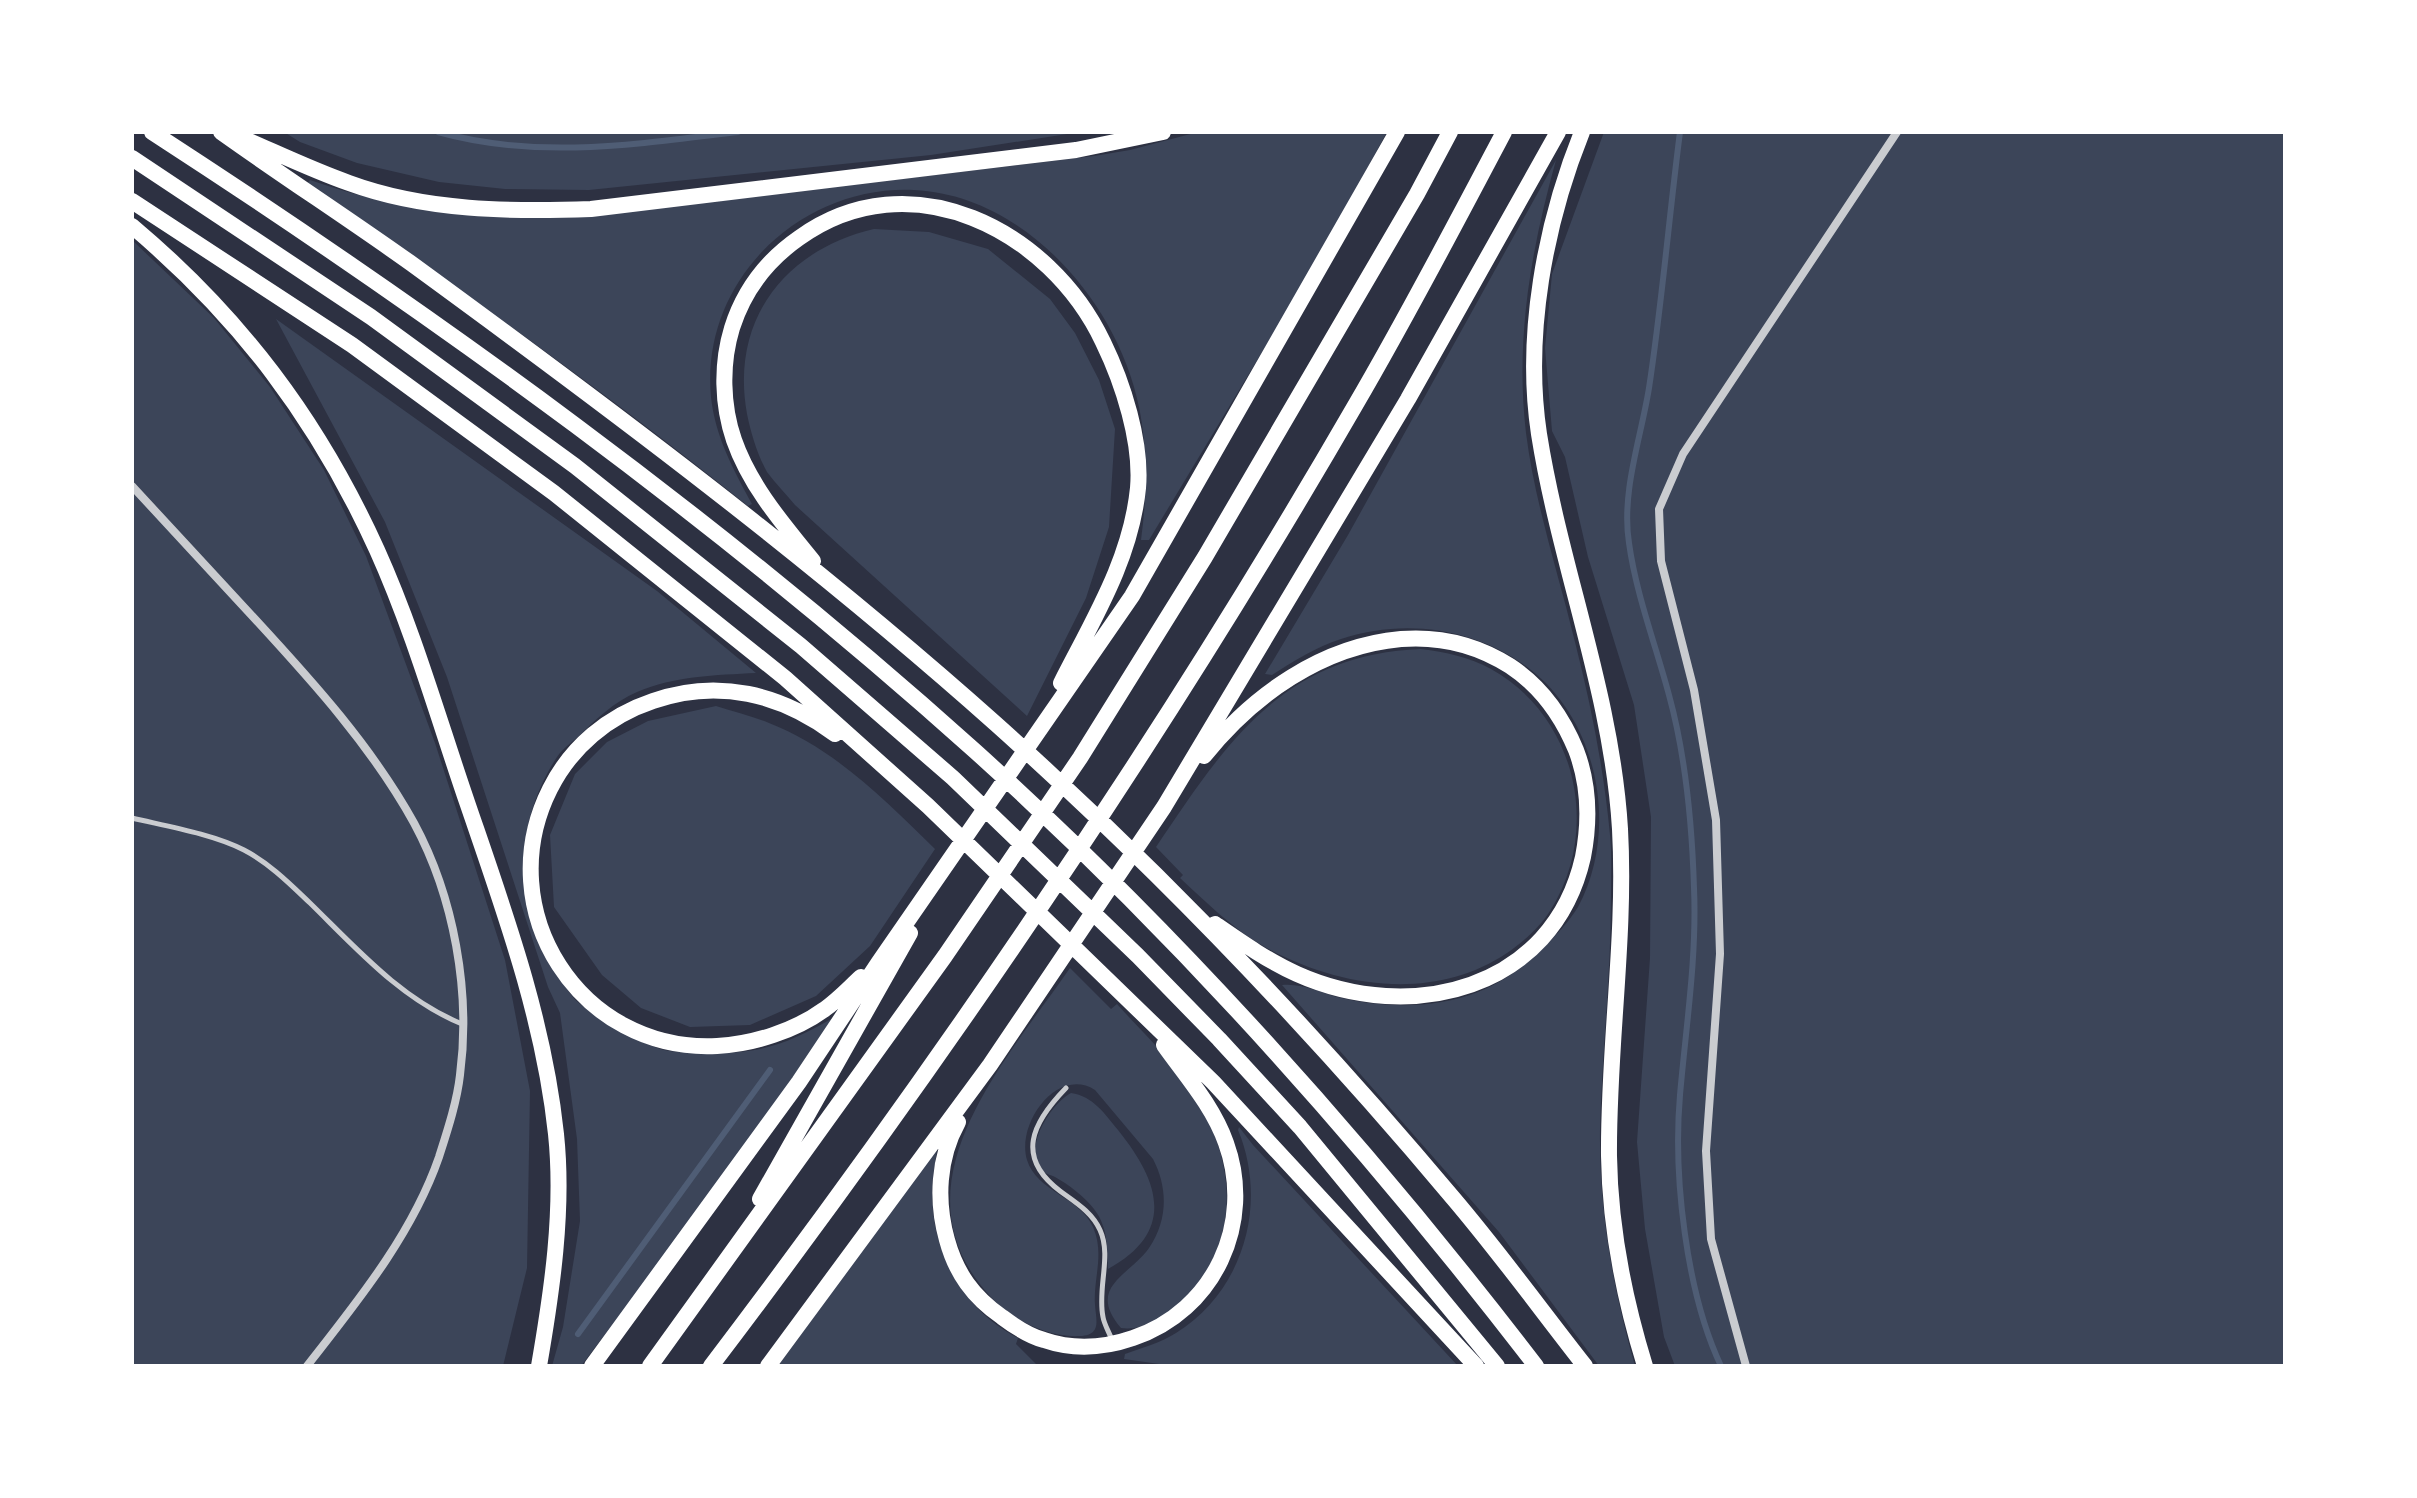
<svg xmlns="http://www.w3.org/2000/svg" width="2417" height="1498" viewBox="0 0 2417 1498" font-family="Raleway,sans-serif">
  <style>
    .green { fill: #3c4559 }
    .lines { fill: none; stroke-linecap: round; stroke-linejoin: round }
    .stream { stroke: #4f5d75; stroke-width: 6 }
    .service { stroke: #caccd0; stroke-width: 5 }
    .minor { stroke: #caccd0; stroke-width: 8 }
    .motorway { stroke: #fff; stroke-width: 16 }
  </style>
  <rect width="100%" height="100%" fill="#2d3142"/>
  <path class="green" d="M284,132H1080L931,155L589,190L505,189L439,182L357,163L300,142Z
    M1198,132H1387L1312,269L1149,540H1141C1147,495 1148,452 1139,407C1118,303 1025,195 914,190C800,185 700,281 711,397C715,436 733,469 752,504L748,506C605,392 458,287 307,184L310,180C406,213 493,222 593,216L1094,156L1130,150Z
    M1604,132H2285V1366H1675L1664,1337L1645,1229L1637,1142L1650,958L1651,817L1634,705L1588,557L1565,457L1552,431L1545,348L1552,274Z
    M1556,160C1531,250 1515,339 1526,433C1535,504 1558,572 1575,642C1591,705 1604,770 1610,835C1612,855 1611,876 1611,897C1611,975 1602,1052 1600,1130C1599,1211 1613,1289 1635,1366H1599L1499,1232L1282,985C1303,983 1321,993 1341,998C1385,1008 1435,1009 1478,992C1503,982 1524,967 1543,948C1555,936 1569,922 1578,907C1619,831 1599,723 1531,670C1477,628 1405,618 1341,639C1316,647 1294,661 1272,675L1265,674L1348,535Z
    M874,229L929,232L988,249L1050,299L1075,333L1099,380L1115,429L1109,527L1086,598L1027,716L795,505C786,494 775,483 767,472C757,454 751,433 747,414C730,321 784,250 874,229Z
    M132,240L214,318L270,387L324,470L366,556L435,743L505,960L530,1091L527,1268L503,1366H132Z
    M276,319L657,591L756,673C716,675 674,676 637,692C614,702 596,719 579,736C572,742 562,749 557,757C514,822 511,910 557,974C564,983 570,996 579,1003C603,1023 634,1041 664,1050C673,1052 684,1052 694,1052C752,1056 783,1047 833,1018L731,1168L581,1366H552L563,1327L580,1221L577,1139L560,1013L548,987L447,677L385,522Z
    M1421,649C1446,652 1469,657 1491,669C1576,716 1602,829 1550,911C1540,927 1523,942 1507,953C1434,1002 1340,988 1265,947C1233,929 1207,903 1180,878L1183,875L1156,847C1226,743 1283,654 1421,649Z
    M716,706C734,712 752,716 769,723C834,748 886,801 935,849L870,946L816,996L750,1025L690,1027L641,1008L602,975L554,907L550,835L575,774L607,742L648,721Z
    M1070,968L1111,1009L1117,1004C1140,1030 1166,1054 1186,1082C1232,1146 1247,1231 1189,1294C1173,1311 1146,1332 1121,1328C1086,1287 1129,1276 1149,1248C1168,1220 1168,1188 1153,1159L1095,1090C1057,1066 1016,1124 1027,1160C1037,1192 1080,1197 1093,1227C1105,1254 1093,1279 1095,1305C1096,1320 1102,1335 1080,1336C1048,1338 1010,1319 989,1295C889,1185 1006,1061 1070,968Z
    M1071,1093C1093,1096 1105,1114 1118,1130C1159,1181 1177,1231 1108,1269C1107,1247 1108,1227 1094,1209C1085,1197 1068,1184 1055,1177C1051,1175 1048,1175 1044,1172C1020,1152 1050,1104 1071,1093Z
    M1239,1127L1253,1145L1458,1366H1173L1124,1359L1125,1354C1142,1348 1160,1343 1176,1333C1245,1290 1268,1202 1238,1130Z
    M937,1148C936,1162 932,1176 932,1191C932,1253 962,1309 1018,1338L1016,1344L1038,1366H778Z"/>
  <g class="lines">
    <path class="stream" d="M438,132C538,160 638,144 738,132
      M1680,132C1669,217 1662,303 1649,388C1641,438 1621,492 1629,543C1636,594 1656,646 1669,695C1686,757 1692,823 1694,888C1697,957 1686,1026 1680,1095C1673,1175 1686,1292 1721,1366
      M578,1334L770,1070"/>
    <path class="service" d="M132,818C166,826 213,834 244,850C269,863 290,884 310,903C357,949 401,999 462,1024
      M1066,1088C1032,1123 1015,1157 1060,1191C1075,1202 1092,1212 1100,1230C1112,1256 1097,1289 1103,1317C1104,1324 1109,1332 1112,1340"/>
    <path class="minor" d="M132,486C173,530 214,575 255,619C313,682 372,747 414,823C454,897 471,992 460,1075C457,1102 447,1132 439,1157C412,1235 357,1302 307,1366
      M1746,1366L1711,1239L1706,1151L1720,954L1716,820L1694,690L1661,561L1659,509L1683,454L1897,132"/>
    <path class="motorway" d="M152,132C440,319 719,521 975,751C1181,937 1367,1146 1536,1366
      M221,132C284,177 349,219 412,264C612,410 811,559 996,724C1159,870 1312,1030 1453,1198C1499,1252 1541,1310 1585,1366
      M1582,132C1545,224 1524,335 1539,434C1560,567 1612,694 1620,829C1626,938 1608,1046 1609,1156C1610,1227 1624,1298 1645,1366
      M242,138C277,153 312,170 349,183C425,211 511,212 591,209L1076,150L1163,132
      M132,158L371,317L575,466L801,646L953,778L1138,956L1219,1039L1300,1127L1497,1366
      M132,201L352,345L554,493L785,678L928,806L1213,1082L1476,1366
      M132,226C240,317 318,420 377,550C414,632 439,721 468,805C505,913 544,1020 556,1134C564,1210 552,1291 539,1366
      M813,561C783,524 750,486 734,440C722,405 721,364 732,328C744,290 766,261 799,238C910,158 1050,230 1103,342C1123,383 1142,442 1138,488C1131,559 1093,620 1061,683
      M835,734C781,694 718,678 653,701C608,716 571,747 550,789C489,910 580,1053 717,1046C753,1044 795,1031 825,1009C838,1000 849,988 861,977
      M1204,756C1253,695 1322,646 1401,639C1440,636 1477,645 1510,666C1542,687 1562,716 1576,750C1589,784 1590,821 1583,857C1553,990 1411,1025 1297,974C1268,961 1241,942 1215,924
      M958,1122C938,1158 936,1201 947,1240C956,1273 973,1297 1002,1317C1014,1326 1029,1336 1044,1340C1073,1350 1104,1348 1133,1338C1214,1311 1255,1223 1226,1143C1213,1106 1186,1076 1164,1045
      M760,1199L910,933
      M592,1366L799,1082L879,962L1132,596L1397,132
      M650,1366L945,956L1080,758L1205,557L1417,194L1450,132
      M711,1366C944,1059 1163,738 1356,404C1408,315 1456,223 1504,132
      M768,1366L990,1065L1164,807L1408,399L1558,132"/>
  </g>
  <rect width="2417" height="1498" fill="none" stroke="#ffffff" stroke-width="268"/>
</svg>
